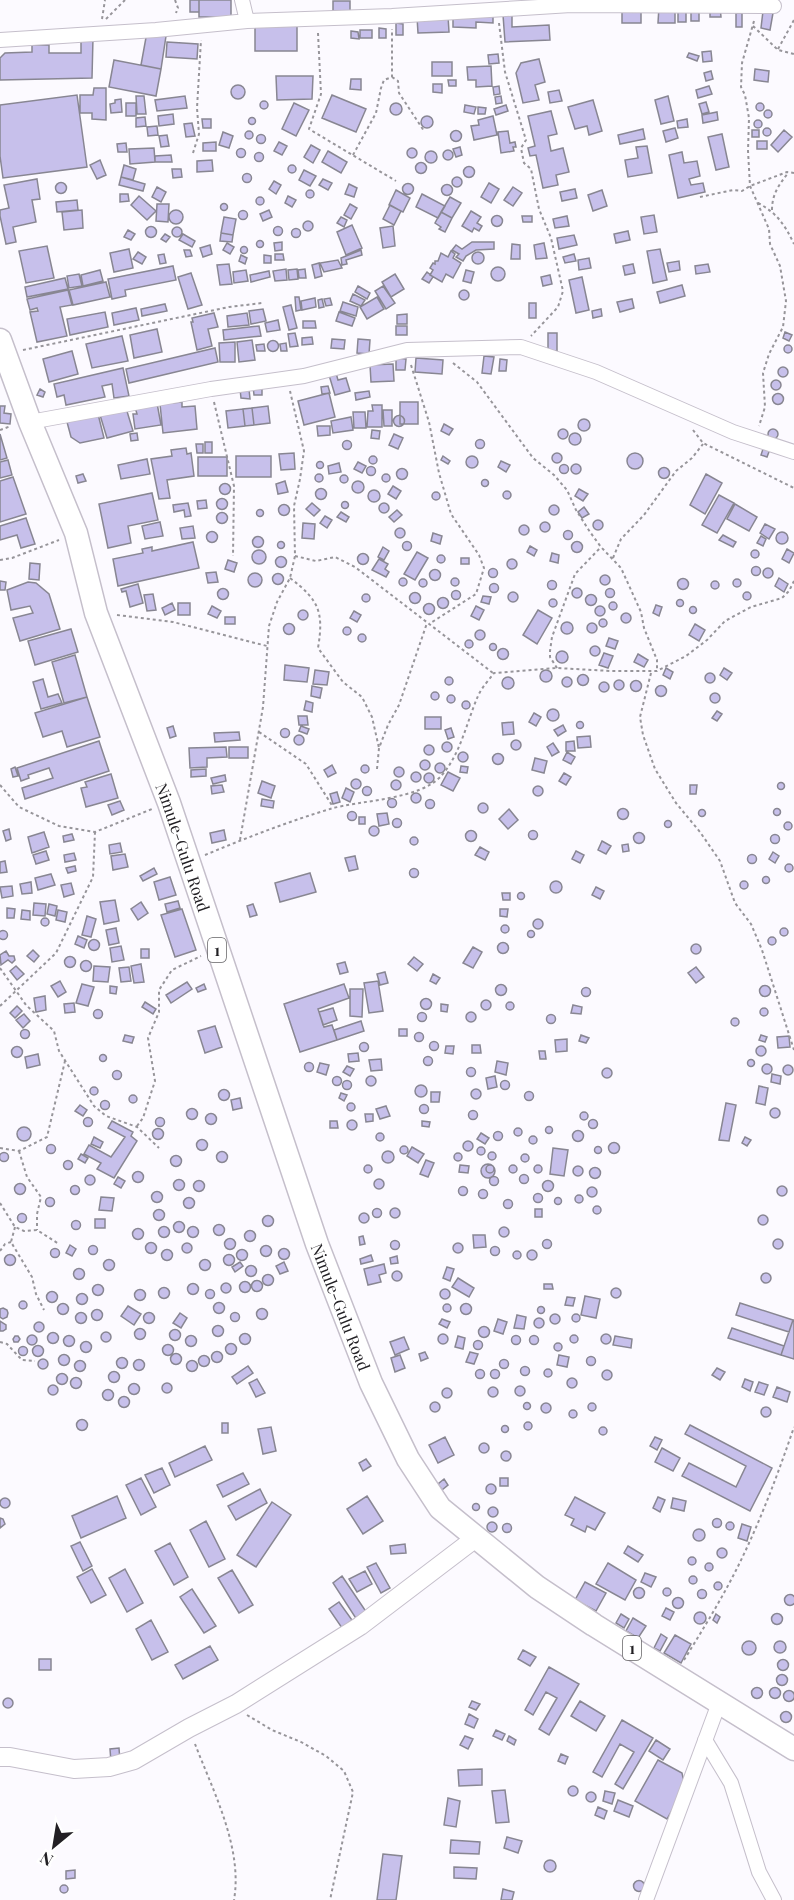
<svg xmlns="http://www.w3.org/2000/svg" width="794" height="1900" viewBox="0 0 794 1900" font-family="'Playfair Display',serif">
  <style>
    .building { fill: #c7c0eb; stroke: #888692; stroke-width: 1.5 }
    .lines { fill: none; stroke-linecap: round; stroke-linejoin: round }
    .minor-casing { stroke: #c5bfcb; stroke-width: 16 }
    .tertiary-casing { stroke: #c5bfcb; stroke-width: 20 }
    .primary-casing { stroke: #c5bfcb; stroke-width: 25 }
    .path { stroke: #97959a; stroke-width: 2; stroke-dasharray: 3 3; stroke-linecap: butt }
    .minor { stroke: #fff; stroke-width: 14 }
    .tertiary { stroke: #fff; stroke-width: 18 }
    .primary { stroke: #fff; stroke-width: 22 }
    .labels { text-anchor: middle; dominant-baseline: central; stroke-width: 4.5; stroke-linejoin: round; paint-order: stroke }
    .shield { fill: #fff; stroke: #646366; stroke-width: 1.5 }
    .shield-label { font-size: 15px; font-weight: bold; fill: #222024 }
    .street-label { font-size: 16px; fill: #222024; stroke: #fff }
  </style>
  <rect width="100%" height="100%" fill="#fcfaff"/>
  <path class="building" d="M190,0H199V12H190Z
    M199,0H231V17H199Z
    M333,1H350V14H333Z
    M659,6H675V23H658Z
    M691,6H699V21H691Z
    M710,6H720L721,17H710Z
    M678,8L686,9V22H678Z
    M622,10H641V23H622Z
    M763,11L773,13L770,30L761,28Z
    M453,12L493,14V23L476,22V28L453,27Z
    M736,13H742V27H736Z
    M512,14V27L549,25L550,40L505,42L503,15Z
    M448,16L449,32L418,33L417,17Z
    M396,23L403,24V35H396Z
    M297,26V51H255V27Z
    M379,28L386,29V38H379Z
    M360,30H372V38H360Z
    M351,31L358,32L359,39L351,38Z
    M147,32L166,36L161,69L141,65Z
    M81,38H93L92,78L0,80V58L5,53L32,52V45H49V53H81Z
    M167,42L198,44L197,59L166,57Z
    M711,51L712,61L703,62L702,52Z
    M689,53L699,56L697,61L687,57Z
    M498,54L499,63L489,64L488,55Z
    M539,59L545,82L535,85L539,100L523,103L516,73L521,63Z
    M114,60L161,69L156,96L109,87Z
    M432,62H452V76H432Z
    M491,66L492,86L476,87V80H468L467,67Z
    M755,69L769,71L768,82L754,80Z
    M711,71L713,79L706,81L704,73Z
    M276,76H313L312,99L277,100Z
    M351,79H361V90L350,89Z
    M448,80H456V86H449Z
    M433,84H442V93L433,92Z
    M231 92a7 7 0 1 1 14 0a7 7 0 1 1-14 0Z
    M499,86L500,94L494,95L493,87Z
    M709,86L712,94L698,98L696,90Z
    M94,88H106V120L92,119V113H80V95H93Z
    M559,90L562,101L550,103L548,92Z
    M77,95L87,167L3,178L0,156V105Z
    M332,95L366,109L356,132L322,118Z
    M136,96H144L146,114H137Z
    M185,96L187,108L157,111L155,100Z
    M501,96L502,103L496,104L495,97Z
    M668,96L674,121L661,124L655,100Z
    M121,99L122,112L111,113L110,104L115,103V100Z
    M593,100L602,131L589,135L587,126L575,129L568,107Z
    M260 105a4 4 0 1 1 8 0a4 4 0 1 1-8 0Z
    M706,102L709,112L702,114L699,104Z
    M756 107a4 4 0 1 1 8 0a4 4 0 1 1-8 0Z
    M126,103H136V116H126Z
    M294,103L309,110L296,136L282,129Z
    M390 109a6 6 0 1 1 12 0a6 6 0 1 1-12 0Z
    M465,105L476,107L474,114L464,112Z
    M506,105L508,111L496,115L494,109Z
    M478,107L486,108L485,114H478Z
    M764 114a4 4 0 1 1 8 0a4 4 0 1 1-8 0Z
    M551,111L557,134L548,136L551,151L563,148L569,172L556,175L558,185L543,188L536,155L530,156L528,148L535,146L528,116Z
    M717,112L718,120L703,123L702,115Z
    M173,114L174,124L159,126L158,116Z
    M493,116L497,135L474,140L471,126L479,125L478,120Z
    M421 122a6 6 0 1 1 12 0a6 6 0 1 1-12 0Z
    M145,117L146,126L136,127V118Z
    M248.5 121a3.5 3.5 0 1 1 7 0a3.5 3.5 0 1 1-7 0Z
    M202,119H211V128H203Z
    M687,119L688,127L678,128L677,121Z
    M754 124a4 4 0 1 1 8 0a4 4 0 1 1-8 0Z
    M192,123L195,136L186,137L184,124Z
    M157,126L158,135L148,136L147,127Z
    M763 132a4 4 0 1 1 8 0a4 4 0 1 1-8 0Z
    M675,128L678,138L666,142L663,131Z
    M643,129L645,139L620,144L618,135Z
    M752,130H759V137H752Z
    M784,130L792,137L778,152L771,145Z
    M450.5 136a5.5 5.5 0 1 1 11 0a5.5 5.5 0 1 1-11 0Z
    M245 135a4 4 0 1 1 8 0a4 4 0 1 1-8 0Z
    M508,131L510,143L515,142L516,147H513L514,151L501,153L498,132Z
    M223,132L233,136L229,148L219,145Z
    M722,134L729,167L716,170L708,137Z
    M256.5 139a4.5 4.5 0 1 1 9 0a4.5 4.5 0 1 1-9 0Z
    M167,135L169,146L161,147L159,136Z
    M757,141H767V149H757Z
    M216,142V151H203V143Z
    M279,142L287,146L282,155L274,151Z
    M126,143L127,152H118L117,144Z
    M311,145L320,150L313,163L304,157Z
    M647,146L652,173L628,177L625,160L638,158L636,147Z
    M460,147L462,155L456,157L453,149Z
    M407 153a5 5 0 1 1 10 0a5 5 0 1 1-10 0Z
    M154,148L155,162L130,164L129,149Z
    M236.5 153a4.5 4.5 0 1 1 9 0a4.5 4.5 0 1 1-9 0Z
    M443 155a5 5 0 1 1 10 0a5 5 0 1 1-10 0Z
    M425 157a6 6 0 1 1 12 0a6 6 0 1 1-12 0Z
    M328,151L347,162L341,173L322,162Z
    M682,152L684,163L697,161L700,176L689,179L691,185L703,183L705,192L678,198L669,155Z
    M254.5 157a4.5 4.5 0 1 1 9 0a4.5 4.5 0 1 1-9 0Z
    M171,155L172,162H155V156Z
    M100,160L106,175L97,179L90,165Z
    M212,160L213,171L197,172V161Z
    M415.5 168a5.5 5.5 0 1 1 11 0a5.5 5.5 0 1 1-11 0Z
    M288 169a4 4 0 1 1 8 0a4 4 0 1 1-8 0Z
    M124,165L136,169L133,180L121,177Z
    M463.5 172a5.5 5.5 0 1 1 11 0a5.5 5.5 0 1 1-11 0Z
    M172,169H181L182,177L173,178Z
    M304,170L316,176L310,186L299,180Z
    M242.5 178a4.5 4.5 0 1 1 9 0a4.5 4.5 0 1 1-9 0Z
    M452 182a5 5 0 1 1 10 0a5 5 0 1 1-10 0Z
    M121,177L145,184L143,191L119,185Z
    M37,179L40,199L32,200L36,222L13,227L16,242L6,244L0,216V210L9,208L4,185Z
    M323,179L332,183L328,190L319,185Z
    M274,181L281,185L276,194L269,189Z
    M55.5 188a5.5 5.5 0 1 1 11 0a5.5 5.5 0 1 1-11 0Z
    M489,183L499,189L491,203L481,197Z
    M402.5 189a5.5 5.5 0 1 1 11 0a5.5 5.5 0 1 1-11 0Z
    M349,184L357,188L354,197L345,194Z
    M441.5 190a5.5 5.5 0 1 1 11 0a5.5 5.5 0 1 1-11 0Z
    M157,187L166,192L161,202L152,197Z
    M513,187L522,193L513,206L504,200Z
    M575,189L577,198L562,201L560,192Z
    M306 194a4 4 0 1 1 8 0a4 4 0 1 1-8 0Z
    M396,190L410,198L403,212L389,205Z
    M602,190L607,206L593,211L588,195Z
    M120,194H128L129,201L120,202Z
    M422,194L445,206L438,218L416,207Z
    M139,196L156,211L147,220L131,205Z
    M288,196L296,200L292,207L285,203Z
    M450,197L461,203L452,218L441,212Z
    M256 201a4 4 0 1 1 8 0a4 4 0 1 1-8 0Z
    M77,200L78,210L57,212L56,202Z
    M220.5 207a3.5 3.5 0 1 1 7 0a3.5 3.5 0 1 1-7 0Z
    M157,204H169L168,222L156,221Z
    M350,204L357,208L351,219L344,215Z
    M390,205L401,211L394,225L383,219Z
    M82,210L83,228L64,230L62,212Z
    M269,210L272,217L263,221L260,214Z
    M238.5 215a4.5 4.5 0 1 1 9 0a4.5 4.5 0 1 1-9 0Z
    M169 217a7 7 0 1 1 14 0a7 7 0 1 1-14 0Z
    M471,211L481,217L477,223L482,226L479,231L474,228L472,232L462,226Z
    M441,212L452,218L445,232L439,229L441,227L435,223Z
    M654,215L657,232L644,234L641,217Z
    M491.5 221a5.5 5.5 0 1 1 11 0a5.5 5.5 0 1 1-11 0Z
    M522,216H532V222H523Z
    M567,216L569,226L555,228L553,219Z
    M224,217L236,219L233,235L221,233Z
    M341,217L347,220L344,227L337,223Z
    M303 226a5 5 0 1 1 10 0a5 5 0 1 1-10 0Z
    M352,225L362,248L346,255L337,232Z
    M393,226L395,246L383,248L380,228Z
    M273.5 231a4.5 4.5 0 1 1 9 0a4.5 4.5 0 1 1-9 0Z
    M145.5 232a5.5 5.5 0 1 1 11 0a5.5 5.5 0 1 1-11 0Z
    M172 232a5 5 0 1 1 10 0a5 5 0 1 1-10 0Z
    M291.5 233a4.5 4.5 0 1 1 9 0a4.5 4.5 0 1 1-9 0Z
    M128,230L135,234L131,240L124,237Z
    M628,231L630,240L616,243L614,234Z
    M221,233L233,235L232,242L220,241Z
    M165,234L170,237L166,242L161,239Z
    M183,234L195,241L192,247L179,240Z
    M574,235L577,245L559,249L557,238Z
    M256.5 244a3.5 3.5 0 1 1 7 0a3.5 3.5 0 1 1-7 0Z
    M282,242V250L275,251L274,243Z
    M472,242H494V249L476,250L466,256L463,261L456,257L459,254L452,250L456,245L462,249Z
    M227,243L234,247L230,254L223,250Z
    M544,243L547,258L536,259L534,245Z
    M512,244L520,245V259H511Z
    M210,245L212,254L203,257L200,248Z
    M47,246L54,278L26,283L19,251Z
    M240.5 250a3.5 3.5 0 1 1 7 0a3.5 3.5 0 1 1-7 0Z
    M129,249L133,268L114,272L110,253Z
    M660,249L667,280L653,283L647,251Z
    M184,250H190L192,256L186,257Z
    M361,250L362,255L346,260L347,264L342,265L341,258Z
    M451,251L455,254L453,258L461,263L453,278L446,274L442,282L430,275L433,270L430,268L433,263L435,264V261H438L441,253L448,257Z
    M472 258a6 6 0 1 1 12 0a6 6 0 1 1-12 0Z
    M138,252L146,257L142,264L133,259Z
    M164,254L166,263L160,264L158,255Z
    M275,254H283L284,260H275Z
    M574,254L576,261L565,263L563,257Z
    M241,255L247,258L245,264L239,261Z
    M264,255L271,256V263H264Z
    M589,258L591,268L579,270L578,260Z
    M338,260L342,268L324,272L320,263Z
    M679,261L680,270L669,272L667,263Z
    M319,263L322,276L315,278L312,265Z
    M229,264L232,284L220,285L217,265Z
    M633,264L635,273L625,275L623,266Z
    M708,264L710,272L696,274L695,266Z
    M173,266L176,280L125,290L126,296L112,299L108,279Z
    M491 274a7 7 0 1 1 14 0a7 7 0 1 1-14 0Z
    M286,269L287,280L275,281L273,271Z
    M297,269L298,279L289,280L288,270Z
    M305,269L306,278H299L298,270Z
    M100,270L103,281L83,286L81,275Z
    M246,270L248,281L234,283L233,272Z
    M466,270L474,272L471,283L463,281Z
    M269,271L270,277L251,282L250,275Z
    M427,272L433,277L429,283L422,279Z
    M191,273L202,305L188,309L178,277Z
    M79,274L82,286L69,288L67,276Z
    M395,274L404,289L391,297L382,282Z
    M550,275L552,284L543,286L541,277Z
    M582,277L589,310L576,313L569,280Z
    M65,278L68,289L27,297L25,287Z
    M106,282L110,297L73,305L69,290Z
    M682,285L685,296L660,303L657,292Z
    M358,286L370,293L367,299L355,292Z
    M383,286L395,303L386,309L375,291Z
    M459 295a5 5 0 1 1 10 0a5 5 0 1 1-10 0Z
    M68,290L72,305L60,307L67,336L37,342L30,312L38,311L37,308L30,310L27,299Z
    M353,294L365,300L361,306L350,301Z
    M295,297H299L301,310L296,311Z
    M377,297L384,309L367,319L360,307Z
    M315,298L316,307L302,310L301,301Z
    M330,298L332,305L326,306L324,299Z
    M322,299L324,307L319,308L318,300Z
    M632,299L634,308L620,312L617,302Z
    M343,302L358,307L356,316L340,311Z
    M529,303H536V318H529Z
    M165,304L167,311L142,316L141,309Z
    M291,305L297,328L289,330L283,307Z
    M136,308L139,320L114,325L112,313Z
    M263,309L266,321L251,324L249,311Z
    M601,309L602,316L593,318L592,311Z
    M105,312L108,327L70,335L67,319Z
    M339,312L355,318L352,326L336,321Z
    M214,313L218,327L208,329L212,346L197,350L191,322H193L192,318Z
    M247,313L249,325L228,327L227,316Z
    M407,314V324H397V315Z
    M278,320L280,330L267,332L265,323Z
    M303,321H315L316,328H303Z
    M259,326L261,336L224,340L223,330Z
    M396,326H407V335H396Z
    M157,329L162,352L134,358L130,335Z
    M785,332L792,335L789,341L783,338Z
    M295,333L298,346L290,347L288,334Z
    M548,333H557V351H548Z
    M122,336L128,361L92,368L86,344Z
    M312,337L313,344L302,345V338Z
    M332,339L345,340L344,349L331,348Z
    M358,339L370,340L369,354L357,353Z
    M252,340L255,360L239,362L237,342Z
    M267.5 346a5.5 5.5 0 1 1 11 0a5.5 5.5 0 1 1-11 0Z
    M235,342V362H220L219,343Z
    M286,343L287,351H281L280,344Z
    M264,344L265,351H257L256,345Z
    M784 349a4 4 0 1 1 8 0a4 4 0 1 1-8 0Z
    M215,348L218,362L129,383L126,369Z
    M72,351L78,374L49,382L43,359Z
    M484,356L494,357L491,374L482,373Z
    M396,358L406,359L405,370H396Z
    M416,358L443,360L442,374L415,372Z
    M500,359L507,360L506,371H499Z
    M393,364L394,381L371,382L370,365Z
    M778 372a5 5 0 1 1 10 0a5 5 0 1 1-10 0Z
    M123,368L129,396L114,398L112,384L102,386L105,397L66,405L64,395L57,397L54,384Z
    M336,373L338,380L346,378L350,391L335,395L329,375Z
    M771 385a5 5 0 1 1 10 0a5 5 0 1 1-10 0Z
    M253,386H262V395H254Z
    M328,386L330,393L322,394L321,387Z
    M40,389L45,392L43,397L37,395Z
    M240,389H249L250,399L241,398Z
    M369,391L370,397L356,400L355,393Z
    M329,393L335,417L304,425L298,401Z
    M772.5 399a5.5 5.5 0 1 1 11 0a5.5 5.5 0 1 1-11 0Z
    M182,402V407L195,406L197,429L163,433L160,404Z
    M400,402H418V424H400Z
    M157,403L161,425L135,429L133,414H137L135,407Z
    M372,405H382V427H367L368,411H373Z
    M0,406H5L4,413L11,414L10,424L0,423Z
    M268,406L270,423L254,425L252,408Z
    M126,408L133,431L107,438L100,415Z
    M252,408L254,425L245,426L243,409Z
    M243,409L245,426L228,428L226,411Z
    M383,410H392V426H384Z
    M353,412H365L366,428H354Z
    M98,414L104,438L80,443L71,437L67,422Z
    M393.5 421a5.5 5.5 0 1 1 11 0a5.5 5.5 0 1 1-11 0Z
    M351,417L353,430L333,433L331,421Z
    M578 425a6 6 0 1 1 12 0a6 6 0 1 1-12 0Z
    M444,424L453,429L449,435L441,431Z
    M317,426H330V435L318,436Z
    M558 434a5 5 0 1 1 10 0a5 5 0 1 1-10 0Z
    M768 434a5 5 0 1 1 10 0a5 5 0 1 1-10 0Z
    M372,430L380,431L379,439L371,438Z
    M569 439a6 6 0 1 1 12 0a6 6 0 1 1-12 0Z
    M137,433L138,440L131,441L130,434Z
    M0,434L7,458L0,460Z
    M394,434L403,438L398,449L389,445Z
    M475.5 444a4.5 4.5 0 1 1 9 0a4.5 4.5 0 1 1-9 0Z
    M342.5 445a4.5 4.5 0 1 1 9 0a4.5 4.5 0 1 1-9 0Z
    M205,442H212V453H205Z
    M196,444H203V453H197Z
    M764,446L770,449L767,457L761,455Z
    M186,448L187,454L191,453L194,476L167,480L170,498L159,499L151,459L172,456L171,450Z
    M552 458a5 5 0 1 1 10 0a5 5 0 1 1-10 0Z
    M294,453L295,469L281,470L279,454Z
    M627 461a8 8 0 1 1 16 0a8 8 0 1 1-16 0Z
    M236,456H271V477H236Z
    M443,456L450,461L448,464L441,460Z
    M369 460a4 4 0 1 1 8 0a4 4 0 1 1-8 0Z
    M466 462a6 6 0 1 1 12 0a6 6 0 1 1-12 0Z
    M198,457H227V476H198Z
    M147,459L150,474L121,479L118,465Z
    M8,460L12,475L0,478V462Z
    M501,461L510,465L506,472L498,467Z
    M316.5 465a3.5 3.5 0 1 1 7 0a3.5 3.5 0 1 1-7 0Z
    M358,462L366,466L362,473L354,469Z
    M339,463L341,472L329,474L328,466Z
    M571 469a5 5 0 1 1 10 0a5 5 0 1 1-10 0Z
    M559.5 469a4.5 4.5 0 1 1 9 0a4.5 4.5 0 1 1-9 0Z
    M366.5 471a4.5 4.5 0 1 1 9 0a4.5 4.5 0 1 1-9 0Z
    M658.5 473a5.5 5.5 0 1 1 11 0a5.5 5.5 0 1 1-11 0Z
    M396.5 474a5.5 5.5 0 1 1 11 0a5.5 5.5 0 1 1-11 0Z
    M315 478a4 4 0 1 1 8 0a4 4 0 1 1-8 0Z
    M83,474L86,481L78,483L76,476Z
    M706,474L722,483L705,514L690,505Z
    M382 478a4 4 0 1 1 8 0a4 4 0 1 1-8 0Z
    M340 479a4 4 0 1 1 8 0a4 4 0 1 1-8 0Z
    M13,477L26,514L0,522V481Z
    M481.5 483a3.5 3.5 0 1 1 7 0a3.5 3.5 0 1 1-7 0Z
    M285,481L288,492L278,494L276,484Z
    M352 487a6 6 0 1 1 12 0a6 6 0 1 1-12 0Z
    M219.5 489a5.5 5.5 0 1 1 11 0a5.5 5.5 0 1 1-11 0Z
    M393,486L401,491L396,499L388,494Z
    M315.5 494a5.5 5.5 0 1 1 11 0a5.5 5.5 0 1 1-11 0Z
    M579,489L588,494L583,501L575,496Z
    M368 496a6 6 0 1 1 12 0a6 6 0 1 1-12 0Z
    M503 495a4 4 0 1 1 8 0a4 4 0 1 1-8 0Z
    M432 496a4 4 0 1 1 8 0a4 4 0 1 1-8 0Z
    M152,493L158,520L128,526L131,543L108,548L99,504Z
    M719,495L734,503L717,533L702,525Z
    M216.5 504a5.5 5.5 0 1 1 11 0a5.5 5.5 0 1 1-11 0Z
    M206,500L207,508L198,509L197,501Z
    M341.5 505a3.5 3.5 0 1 1 7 0a3.5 3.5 0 1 1-7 0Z
    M188,503L191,516L185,517L184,510L174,512L173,505Z
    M312,503L320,510L314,516L306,509Z
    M379 508a5 5 0 1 1 10 0a5 5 0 1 1-10 0Z
    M735,504L757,517L749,531L727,519Z
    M278.5 510a5.5 5.5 0 1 1 11 0a5.5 5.5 0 1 1-11 0Z
    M549 510a5 5 0 1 1 10 0a5 5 0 1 1-10 0Z
    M584,507L589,514L582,518L578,512Z
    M256.5 513a3.5 3.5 0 1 1 7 0a3.5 3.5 0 1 1-7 0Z
    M397,510L402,515L394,522L389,517Z
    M341,512L349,517L346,522L337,517Z
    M216.5 518a5.5 5.5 0 1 1 11 0a5.5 5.5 0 1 1-11 0Z
    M325,516L332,520L327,528L320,523Z
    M26,518L35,544L21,548L17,535L0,540V526Z
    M593 525a5 5 0 1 1 10 0a5 5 0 1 1-10 0Z
    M160,522L163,536L145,539L142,526Z
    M540 527a5 5 0 1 1 10 0a5 5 0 1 1-10 0Z
    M303,523L315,524L314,539L302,538Z
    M765,524L775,529L769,539L760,533Z
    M519 530a5 5 0 1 1 10 0a5 5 0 1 1-10 0Z
    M193,526L195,538L182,539L180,528Z
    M395 533a5 5 0 1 1 10 0a5 5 0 1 1-10 0Z
    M563.5 535a4.5 4.5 0 1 1 9 0a4.5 4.5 0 1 1-9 0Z
    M206.5 537a5.5 5.5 0 1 1 11 0a5.5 5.5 0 1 1-11 0Z
    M776 538a6 6 0 1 1 12 0a6 6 0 1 1-12 0Z
    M433,533L442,536L440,544L431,541Z
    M723,535L736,542L733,547L719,540Z
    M761,536L766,539L763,546L757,543Z
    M252.5 542a5.5 5.5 0 1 1 11 0a5.5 5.5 0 1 1-11 0Z
    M402.5 546a4.5 4.5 0 1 1 9 0a4.5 4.5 0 1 1-9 0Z
    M571.5 547a5.5 5.5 0 1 1 11 0a5.5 5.5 0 1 1-11 0Z
    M277.5 545a3.5 3.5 0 1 1 7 0a3.5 3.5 0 1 1-7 0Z
    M193,542L199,568L118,586L113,559L143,553L142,549L152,547V551Z
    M530,546L537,550L534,556L527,552Z
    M383,547L389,551L384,560L378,557Z
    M787,549L794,553L789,563L782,559Z
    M751 554a4 4 0 1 1 8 0a4 4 0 1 1-8 0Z
    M252 557a7 7 0 1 1 14 0a7 7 0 1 1-14 0Z
    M417,552L428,558L415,580L404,574Z
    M552,553L559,555L558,563L550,561Z
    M357.5 559a5.5 5.5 0 1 1 11 0a5.5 5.5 0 1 1-11 0Z
    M437 559a4 4 0 1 1 8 0a4 4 0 1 1-8 0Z
    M275.5 562a5.5 5.5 0 1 1 11 0a5.5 5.5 0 1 1-11 0Z
    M461,558H469V564H461Z
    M379,559L388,564L385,569L389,572L386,577L372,570Z
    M507 564a5 5 0 1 1 10 0a5 5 0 1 1-10 0Z
    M228,560L237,563L234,572L225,569Z
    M30,563L40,564L39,580L29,579Z
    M751.5 571a4.5 4.5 0 1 1 9 0a4.5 4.5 0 1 1-9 0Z
    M763 573a5 5 0 1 1 10 0a5 5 0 1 1-10 0Z
    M488.5 573a4.5 4.5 0 1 1 9 0a4.5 4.5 0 1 1-9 0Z
    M429.5 575a5.5 5.5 0 1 1 11 0a5.5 5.5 0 1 1-11 0Z
    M216,572L218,582L208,583L206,573Z
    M248 580a7 7 0 1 1 14 0a7 7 0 1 1-14 0Z
    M272.5 579a5.5 5.5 0 1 1 11 0a5.5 5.5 0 1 1-11 0Z
    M600 580a5 5 0 1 1 10 0a5 5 0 1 1-10 0Z
    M399 582a4 4 0 1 1 8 0a4 4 0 1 1-8 0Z
    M451 582a4 4 0 1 1 8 0a4 4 0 1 1-8 0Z
    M779,578L788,584L784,592L775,586Z
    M677.5 584a5.5 5.5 0 1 1 11 0a5.5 5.5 0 1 1-11 0Z
    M419 583a4 4 0 1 1 8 0a4 4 0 1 1-8 0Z
    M733 583a4 4 0 1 1 8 0a4 4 0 1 1-8 0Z
    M547.5 585a4.5 4.5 0 1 1 9 0a4.5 4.5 0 1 1-9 0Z
    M711 585a4 4 0 1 1 8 0a4 4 0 1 1-8 0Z
    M0,581L6,582L5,590H0Z
    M28,582L36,583L49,594L60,629L20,641L13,618L33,613L30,606L11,610L7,590Z
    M489.5 588a4.5 4.5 0 1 1 9 0a4.5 4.5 0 1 1-9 0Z
    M138,584L143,603L130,607L126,591L122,592L121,589Z
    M572 593a5 5 0 1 1 10 0a5 5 0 1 1-10 0Z
    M217.5 594a5.5 5.5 0 1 1 11 0a5.5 5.5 0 1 1-11 0Z
    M605.5 593a4.5 4.5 0 1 1 9 0a4.5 4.5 0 1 1-9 0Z
    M451.5 595a4.5 4.5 0 1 1 9 0a4.5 4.5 0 1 1-9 0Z
    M743 596a4 4 0 1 1 8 0a4 4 0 1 1-8 0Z
    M508 597a5 5 0 1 1 10 0a5 5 0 1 1-10 0Z
    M409.5 598a5.5 5.5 0 1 1 11 0a5.5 5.5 0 1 1-11 0Z
    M362 598a4 4 0 1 1 8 0a4 4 0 1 1-8 0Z
    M153,594L156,610L147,611L144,595Z
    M585.5 600a5.5 5.5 0 1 1 11 0a5.5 5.5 0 1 1-11 0Z
    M483,596L491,597L489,604L481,602Z
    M437.5 603a5.5 5.5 0 1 1 11 0a5.5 5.5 0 1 1-11 0Z
    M549 603a4 4 0 1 1 8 0a4 4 0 1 1-8 0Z
    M676.5 603a3.5 3.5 0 1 1 7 0a3.5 3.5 0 1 1-7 0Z
    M609 606a4 4 0 1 1 8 0a4 4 0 1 1-8 0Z
    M172,603L175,610L165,615L162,608Z
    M178,603H190V615H178Z
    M423.5 609a5.5 5.5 0 1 1 11 0a5.5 5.5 0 1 1-11 0Z
    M656,605L662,607L659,616L653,613Z
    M595 611a5 5 0 1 1 10 0a5 5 0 1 1-10 0Z
    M212,606L221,611L217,618L208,614Z
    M476,606L484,610L479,620L471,616Z
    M689.5 610a3.5 3.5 0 1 1 7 0a3.5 3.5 0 1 1-7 0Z
    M538,610L552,618L537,644L523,635Z
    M298 615a5 5 0 1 1 10 0a5 5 0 1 1-10 0Z
    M354,611L361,615L357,622L350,618Z
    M621 618a5 5 0 1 1 10 0a5 5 0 1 1-10 0Z
    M225,617H235V624H225Z
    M599 623a4 4 0 1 1 8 0a4 4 0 1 1-8 0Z
    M561 628a6 6 0 1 1 12 0a6 6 0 1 1-12 0Z
    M587 628a5 5 0 1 1 10 0a5 5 0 1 1-10 0Z
    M283.5 629a5.5 5.5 0 1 1 11 0a5.5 5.5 0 1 1-11 0Z
    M695,624L705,630L699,641L689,635Z
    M343 631a4 4 0 1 1 8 0a4 4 0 1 1-8 0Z
    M71,629L78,652L35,665L28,641Z
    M475 635a5 5 0 1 1 10 0a5 5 0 1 1-10 0Z
    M358 638a4 4 0 1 1 8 0a4 4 0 1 1-8 0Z
    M609,638L618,641L615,649L606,646Z
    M465 644a4 4 0 1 1 8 0a4 4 0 1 1-8 0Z
    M489.5 647a3.5 3.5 0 1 1 7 0a3.5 3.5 0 1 1-7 0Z
    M590 651a5 5 0 1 1 10 0a5 5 0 1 1-10 0Z
    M497.5 654a5.5 5.5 0 1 1 11 0a5.5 5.5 0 1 1-11 0Z
    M556 657a6 6 0 1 1 12 0a6 6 0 1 1-12 0Z
    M604,653L613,656L608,668L599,665Z
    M638,654L648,660L644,667L634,662Z
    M75,655L87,697L64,703L52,662Z
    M285,665L309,668L307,682L284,680Z
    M666,668L673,672L670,679L663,675Z
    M724,668L732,673L727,680L720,675Z
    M315,670L329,672L327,685L313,684Z
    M540 676a6 6 0 1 1 12 0a6 6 0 1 1-12 0Z
    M705 678a5 5 0 1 1 10 0a5 5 0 1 1-10 0Z
    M577.5 680a5.5 5.5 0 1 1 11 0a5.5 5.5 0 1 1-11 0Z
    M445 681a4 4 0 1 1 8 0a4 4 0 1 1-8 0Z
    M502 683a6 6 0 1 1 12 0a6 6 0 1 1-12 0Z
    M562 682a5 5 0 1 1 10 0a5 5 0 1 1-10 0Z
    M43,679L48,697L58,694L62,703L41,709L33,682Z
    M614 685a5 5 0 1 1 10 0a5 5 0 1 1-10 0Z
    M630.5 686a5.5 5.5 0 1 1 11 0a5.5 5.5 0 1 1-11 0Z
    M599 687a5 5 0 1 1 10 0a5 5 0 1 1-10 0Z
    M655.5 691a5.5 5.5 0 1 1 11 0a5.5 5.5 0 1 1-11 0Z
    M312,686L322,688L320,698L311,696Z
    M431 696a4 4 0 1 1 8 0a4 4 0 1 1-8 0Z
    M710 698a5 5 0 1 1 10 0a5 5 0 1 1-10 0Z
    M447 699a4 4 0 1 1 8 0a4 4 0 1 1-8 0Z
    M87,697L100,737L67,747L62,731L43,737L35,713Z
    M462 705a4 4 0 1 1 8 0a4 4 0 1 1-8 0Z
    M306,701L313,703L312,712L304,710Z
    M547 715a6 6 0 1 1 12 0a6 6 0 1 1-12 0Z
    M717,711L722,714L717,721L712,718Z
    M534,713L541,717L536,726L529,722Z
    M298,716H307L308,725H299Z
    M425,717H441V729H425Z
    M576.5 725a3.5 3.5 0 1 1 7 0a3.5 3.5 0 1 1-7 0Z
    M513,722L514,734L503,735L502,723Z
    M563,725L566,731L558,736L554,730Z
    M173,726L176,736L170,738L167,728Z
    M301,726L309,729L307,734L299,731Z
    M451,728L454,737L448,739L445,730Z
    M280.5 733a4.5 4.5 0 1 1 9 0a4.5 4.5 0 1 1-9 0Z
    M239,732L240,740L215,742L214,733Z
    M294 740a5 5 0 1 1 10 0a5 5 0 1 1-10 0Z
    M590,736L591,747L578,748L577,737Z
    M511 745a5 5 0 1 1 10 0a5 5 0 1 1-10 0Z
    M99,741L109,771L25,799L22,788L53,778L49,768L28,775L29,778L21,781L17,768Z
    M574,741L575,751H566V742Z
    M442 747a5 5 0 1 1 10 0a5 5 0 1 1-10 0Z
    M553,743L559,752L552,756L547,747Z
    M424 750a5 5 0 1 1 10 0a5 5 0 1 1-10 0Z
    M226,747L227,757L207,758V767L190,768L189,748Z
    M229,747H248V758H229Z
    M458 757a5 5 0 1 1 10 0a5 5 0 1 1-10 0Z
    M567,752L575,757L571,764L563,760Z
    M492.5 759a5.5 5.5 0 1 1 11 0a5.5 5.5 0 1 1-11 0Z
    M535,758L547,761L544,773L532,770Z
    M420 765a5 5 0 1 1 10 0a5 5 0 1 1-10 0Z
    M435 768a5 5 0 1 1 10 0a5 5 0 1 1-10 0Z
    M332,765L336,773L328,777L324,770Z
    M361 769a4 4 0 1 1 8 0a4 4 0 1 1-8 0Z
    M461,766L468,767L467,773L460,772Z
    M394 772a5 5 0 1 1 10 0a5 5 0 1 1-10 0Z
    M15,767L18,776L13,777L11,769Z
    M206,769V776L191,777V770Z
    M411 777a5 5 0 1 1 10 0a5 5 0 1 1-10 0Z
    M448,772L460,778L453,791L441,785Z
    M424 778a5 5 0 1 1 10 0a5 5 0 1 1-10 0Z
    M564,773L571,777L566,785L559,781Z
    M111,774L118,798L86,807L81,788L87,787L85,782Z
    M225,775L226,781L213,784L211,778Z
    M351 784a5 5 0 1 1 10 0a5 5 0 1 1-10 0Z
    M391 785a5 5 0 1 1 10 0a5 5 0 1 1-10 0Z
    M262,781L275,786L271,798L258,793Z
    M777.5 786a3.5 3.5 0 1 1 7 0a3.5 3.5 0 1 1-7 0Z
    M222,785L224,792L212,794L211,786Z
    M690,785H697L696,794H690Z
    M533 791a5 5 0 1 1 10 0a5 5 0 1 1-10 0Z
    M362.5 791a4.5 4.5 0 1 1 9 0a4.5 4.5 0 1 1-9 0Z
    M346,788L354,792L350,802L342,798Z
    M337,792L340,802L333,804L330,794Z
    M411 798a5 5 0 1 1 10 0a5 5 0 1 1-10 0Z
    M387.5 803a4.5 4.5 0 1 1 9 0a4.5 4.5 0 1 1-9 0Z
    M262,799L274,801L273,808L261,806Z
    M425.5 804a4.5 4.5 0 1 1 9 0a4.5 4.5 0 1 1-9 0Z
    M120,801L124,810L112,815L108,805Z
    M478 808a5 5 0 1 1 10 0a5 5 0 1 1-10 0Z
    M773.5 812a3.5 3.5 0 1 1 7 0a3.5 3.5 0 1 1-7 0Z
    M617.5 814a5.5 5.5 0 1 1 11 0a5.5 5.5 0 1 1-11 0Z
    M509,809L518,820L508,829L499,819Z
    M698.5 813a3.5 3.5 0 1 1 7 0a3.5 3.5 0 1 1-7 0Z
    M347.5 816a4.5 4.5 0 1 1 9 0a4.5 4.5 0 1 1-9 0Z
    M387,813L389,824L379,826L377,814Z
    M359,817H365V824H359Z
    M392.5 823a4.5 4.5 0 1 1 9 0a4.5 4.5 0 1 1-9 0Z
    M664.5 824a3.5 3.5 0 1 1 7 0a3.5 3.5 0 1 1-7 0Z
    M784 826a4 4 0 1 1 8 0a4 4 0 1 1-8 0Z
    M369 831a5 5 0 1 1 10 0a5 5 0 1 1-10 0Z
    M9,829L11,839L6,841L3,831Z
    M224,830L226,840L212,843L210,833Z
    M528.5 835a4.5 4.5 0 1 1 9 0a4.5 4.5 0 1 1-9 0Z
    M465.5 836a5.5 5.5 0 1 1 11 0a5.5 5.5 0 1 1-11 0Z
    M44,832L49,847L32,853L28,837Z
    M633.5 838a5.5 5.5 0 1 1 11 0a5.5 5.5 0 1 1-11 0Z
    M72,834L74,840L64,842L63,836Z
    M770.5 839a4.5 4.5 0 1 1 9 0a4.5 4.5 0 1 1-9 0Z
    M410 841a4 4 0 1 1 8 0a4 4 0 1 1-8 0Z
    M602,841L611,846L606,854L598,850Z
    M120,843L122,852L110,854L109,845Z
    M628,844L629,851L623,852L622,845Z
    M480,847L489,852L485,860L475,855Z
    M46,851L49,860L36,864L33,855Z
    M576,851L584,855L580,863L572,859Z
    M773,852L779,856L775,863L769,859Z
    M74,853L76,860L65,862L64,855Z
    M125,854L128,867L113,870L111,856Z
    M747.5 859a4.5 4.5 0 1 1 9 0a4.5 4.5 0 1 1-9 0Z
    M355,856L358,869L349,871L345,858Z
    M5,861L7,872L0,873V862Z
    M785 868a4 4 0 1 1 8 0a4 4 0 1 1-8 0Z
    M75,866L76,871L68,873L66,868Z
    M154,868L157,874L143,881L140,876Z
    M409.5 873a4.5 4.5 0 1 1 9 0a4.5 4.5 0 1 1-9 0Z
    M310,873L316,892L280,902L275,883Z
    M51,874L55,885L38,890L35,878Z
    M762.5 880a3.5 3.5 0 1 1 7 0a3.5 3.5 0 1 1-7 0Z
    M170,877L176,895L159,900L154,882Z
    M550 887a6 6 0 1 1 12 0a6 6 0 1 1-12 0Z
    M740 885a4 4 0 1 1 8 0a4 4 0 1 1-8 0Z
    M31,882L32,893L22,894L20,884Z
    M71,883L74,894L64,897L61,885Z
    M12,886L13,896L2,898L0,887Z
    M596,887L604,891L600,899L592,895Z
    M517.5 896a3.5 3.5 0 1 1 7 0a3.5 3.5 0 1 1-7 0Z
    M502,893H510V900H503Z
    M115,900L119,921L104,924L100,902Z
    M178,901L180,908L167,912L165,904Z
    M141,902L148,913L138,920L131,909Z
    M34,903L46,904L45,916L33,915Z
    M49,904L57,906L55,916L47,914Z
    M253,904L257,915L250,917L247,906Z
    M7,908L15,909L14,918H7Z
    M182,909L196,950L175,957L161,915Z
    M500,909H508L507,917L500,916Z
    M22,910L30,911V920L21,919Z
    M58,910L67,912L65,922L56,920Z
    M87,916L96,919L91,937L82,935Z
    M41 922a4 4 0 1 1 8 0a4 4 0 1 1-8 0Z
    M533 924a5 5 0 1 1 10 0a5 5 0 1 1-10 0Z
    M501 929a4 4 0 1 1 8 0a4 4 0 1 1-8 0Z
    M116,928L119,943L109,945L106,930Z
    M780 932a4 4 0 1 1 8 0a4 4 0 1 1-8 0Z
    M527.5 934a3.5 3.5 0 1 1 7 0a3.5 3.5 0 1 1-7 0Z
    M-1.5 935a4.5 4.5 0 1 1 9 0a4.5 4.5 0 1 1-9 0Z
    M78,936L87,940L84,948L75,944Z
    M768 941a4 4 0 1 1 8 0a4 4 0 1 1-8 0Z
    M88.5 945a5.5 5.5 0 1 1 11 0a5.5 5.5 0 1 1-11 0Z
    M497.5 948a5.5 5.5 0 1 1 11 0a5.5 5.5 0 1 1-11 0Z
    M691 949a5 5 0 1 1 10 0a5 5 0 1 1-10 0Z
    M121,946L124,960L112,962L110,948Z
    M473,947L482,952L473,968L463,963Z
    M141,949H149V958H141Z
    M33,950L39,956L34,962L27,956Z
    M6,951L9,956H14L15,960L12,963L8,960L1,965L0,955Z
    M64.5 962a5.5 5.5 0 1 1 11 0a5.5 5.5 0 1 1-11 0Z
    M414,957L423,964L417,971L408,964Z
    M80.5 966a5.5 5.5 0 1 1 11 0a5.5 5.5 0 1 1-11 0Z
    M345,962L348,972L340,974L337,964Z
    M141,964L144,982L134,983L131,966Z
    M16,966L24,974L17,980L10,971Z
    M94,966L110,967L108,982L93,981Z
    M129,967L131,981L121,982L119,968Z
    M696,967L704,977L696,983L688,973Z
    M385,972L388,983L380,985L377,974Z
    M433,974L440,978L436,984L430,981Z
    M60,981L66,992L58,997L51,986Z
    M378,981L383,1011L369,1013L364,983Z
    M187,982L192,989L171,1003L166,995Z
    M82,984L94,987L88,1006L76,1003Z
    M204,984L206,989L198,992L196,988Z
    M344,984L349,998L318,1009L324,1027L332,1025L337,1040L300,1052L284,1004Z
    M495.5 990a5.5 5.5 0 1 1 11 0a5.5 5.5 0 1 1-11 0Z
    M759.5 991a5.5 5.5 0 1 1 11 0a5.5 5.5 0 1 1-11 0Z
    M110,986L117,987L116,994L110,993Z
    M581.5 992a4.5 4.5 0 1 1 9 0a4.5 4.5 0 1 1-9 0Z
    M350,989H363L362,1017L350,1016Z
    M45,996L46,1010L36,1012L34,998Z
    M420.5 1004a5.5 5.5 0 1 1 11 0a5.5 5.5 0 1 1-11 0Z
    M481 1005a5 5 0 1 1 10 0a5 5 0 1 1-10 0Z
    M145,1002L156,1009L153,1014L142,1007Z
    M506 1006a4 4 0 1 1 8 0a4 4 0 1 1-8 0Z
    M74,1003L75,1012L65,1013L64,1004Z
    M441,1004L448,1005L447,1012L441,1011Z
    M573,1005L582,1007L581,1014L571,1013Z
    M17,1006L22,1011L15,1018L10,1013Z
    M333,1008L337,1020L323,1025L319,1012Z
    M760 1012a4 4 0 1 1 8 0a4 4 0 1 1-8 0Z
    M93.5 1014a4.5 4.5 0 1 1 9 0a4.5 4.5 0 1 1-9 0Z
    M466 1017a5 5 0 1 1 10 0a5 5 0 1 1-10 0Z
    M417.5 1017a4.5 4.5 0 1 1 9 0a4.5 4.5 0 1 1-9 0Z
    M24,1014L30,1021L23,1028L16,1020Z
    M546.5 1019a4.5 4.5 0 1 1 9 0a4.5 4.5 0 1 1-9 0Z
    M731 1022a4 4 0 1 1 8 0a4 4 0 1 1-8 0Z
    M361,1021L364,1031L337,1040L334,1030Z
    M215,1026L222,1047L205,1053L198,1031Z
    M399,1029H407V1036H399Z
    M20.5 1034a4.5 4.5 0 1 1 9 0a4.5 4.5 0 1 1-9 0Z
    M414.5 1037a4.5 4.5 0 1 1 9 0a4.5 4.5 0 1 1-9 0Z
    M125,1035L134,1037L132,1043L123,1041Z
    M581,1035L589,1038L586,1043L579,1041Z
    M761,1035L767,1037L765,1042L759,1040Z
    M789,1036L790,1047L778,1048L777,1037Z
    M567,1039V1051L556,1052L555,1040Z
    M429.5 1046a4.5 4.5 0 1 1 9 0a4.5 4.5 0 1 1-9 0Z
    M359.5 1047a4.5 4.5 0 1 1 9 0a4.5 4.5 0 1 1-9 0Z
    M472,1045H480L481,1053H472Z
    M756 1051a5 5 0 1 1 10 0a5 5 0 1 1-10 0Z
    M446,1046H454L453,1054L445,1053Z
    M11.5 1052a5.5 5.5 0 1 1 11 0a5.5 5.5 0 1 1-11 0Z
    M539,1051H545L546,1059H540Z
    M358,1053L359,1061L349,1062L348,1054Z
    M38,1054L40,1065L27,1068L25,1057Z
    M99.5 1058a3.5 3.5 0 1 1 7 0a3.5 3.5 0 1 1-7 0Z
    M423.5 1061a4.5 4.5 0 1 1 9 0a4.5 4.5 0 1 1-9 0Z
    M381,1059L382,1070L371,1071L369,1060Z
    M747.5 1063a3.5 3.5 0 1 1 7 0a3.5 3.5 0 1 1-7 0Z
    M497,1061L508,1063L506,1075L495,1072Z
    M304.5 1067a4.5 4.5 0 1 1 9 0a4.5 4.5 0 1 1-9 0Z
    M320,1063L329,1065L326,1075L317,1072Z
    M762 1069a5 5 0 1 1 10 0a5 5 0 1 1-10 0Z
    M783 1070a5 5 0 1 1 10 0a5 5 0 1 1-10 0Z
    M347,1066L354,1069L350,1076L343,1072Z
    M466.5 1072a4.5 4.5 0 1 1 9 0a4.5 4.5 0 1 1-9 0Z
    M602 1073a5 5 0 1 1 10 0a5 5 0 1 1-10 0Z
    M112.5 1075a4.5 4.5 0 1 1 9 0a4.5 4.5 0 1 1-9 0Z
    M772,1074L781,1076L780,1084L771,1082Z
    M495,1076L497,1087L488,1089L486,1078Z
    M366 1081a5 5 0 1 1 10 0a5 5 0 1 1-10 0Z
    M332.5 1081a4.5 4.5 0 1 1 9 0a4.5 4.5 0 1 1-9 0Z
    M500.5 1085a4.5 4.5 0 1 1 9 0a4.5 4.5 0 1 1-9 0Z
    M342.5 1085a4.5 4.5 0 1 1 9 0a4.5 4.5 0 1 1-9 0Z
    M415 1091a6 6 0 1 1 12 0a6 6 0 1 1-12 0Z
    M759,1086L768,1088L765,1105L756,1103Z
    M90 1091a4 4 0 1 1 8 0a4 4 0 1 1-8 0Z
    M471 1094a5 5 0 1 1 10 0a5 5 0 1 1-10 0Z
    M218.5 1095a5.5 5.5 0 1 1 11 0a5.5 5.5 0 1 1-11 0Z
    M524.5 1096a4.5 4.5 0 1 1 9 0a4.5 4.5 0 1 1-9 0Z
    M431,1092H440L439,1102H431Z
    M341,1093L347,1095L344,1101L339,1098Z
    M129 1099a4 4 0 1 1 8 0a4 4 0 1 1-8 0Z
    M240,1098L242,1108L233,1110L231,1100Z
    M100.5 1105a4.5 4.5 0 1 1 9 0a4.5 4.5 0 1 1-9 0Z
    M347 1107a4 4 0 1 1 8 0a4 4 0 1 1-8 0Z
    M726,1103L736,1105L729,1141L719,1140Z
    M419.5 1109a4.5 4.5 0 1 1 9 0a4.5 4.5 0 1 1-9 0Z
    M80,1105L87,1110L83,1116L75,1111Z
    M386,1106L390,1116L380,1119L376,1109Z
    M770 1113a5 5 0 1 1 10 0a5 5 0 1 1-10 0Z
    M186.5 1114a5.5 5.5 0 1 1 11 0a5.5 5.5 0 1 1-11 0Z
    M468.5 1115a4.5 4.5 0 1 1 9 0a4.5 4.5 0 1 1-9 0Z
    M580 1116a4 4 0 1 1 8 0a4 4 0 1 1-8 0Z
    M205.5 1119a5.5 5.5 0 1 1 11 0a5.5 5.5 0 1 1-11 0Z
    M365,1114H373V1121L366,1122Z
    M155.5 1122a4.5 4.5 0 1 1 9 0a4.5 4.5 0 1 1-9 0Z
    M83.5 1122a4.5 4.5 0 1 1 9 0a4.5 4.5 0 1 1-9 0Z
    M588.5 1124a4.5 4.5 0 1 1 9 0a4.5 4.5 0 1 1-9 0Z
    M347 1125a5 5 0 1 1 10 0a5 5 0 1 1-10 0Z
    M112,1121L133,1132L131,1136L137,1141L114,1178L97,1169L101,1163L84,1154L89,1145L111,1157L125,1137L108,1128Z
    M330,1121H337L338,1128H330Z
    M422,1121L430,1122L429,1127L422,1126Z
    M545.5 1130a3.5 3.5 0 1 1 7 0a3.5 3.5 0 1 1-7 0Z
    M17 1134a7 7 0 1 1 14 0a7 7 0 1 1-14 0Z
    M514 1132a4 4 0 1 1 8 0a4 4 0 1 1-8 0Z
    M152.5 1134a5.5 5.5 0 1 1 11 0a5.5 5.5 0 1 1-11 0Z
    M572.5 1136a5.5 5.5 0 1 1 11 0a5.5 5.5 0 1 1-11 0Z
    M493.5 1136a4.5 4.5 0 1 1 9 0a4.5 4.5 0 1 1-9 0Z
    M481,1133L489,1138L485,1144L477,1139Z
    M376 1137a4 4 0 1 1 8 0a4 4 0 1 1-8 0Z
    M529 1140a4 4 0 1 1 8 0a4 4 0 1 1-8 0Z
    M94,1137L103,1142L100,1148L91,1144Z
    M745,1137L751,1140L747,1146L742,1143Z
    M196.5 1145a5.5 5.5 0 1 1 11 0a5.5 5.5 0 1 1-11 0Z
    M463 1146a5 5 0 1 1 10 0a5 5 0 1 1-10 0Z
    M608.5 1148a5.5 5.5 0 1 1 11 0a5.5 5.5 0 1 1-11 0Z
    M46.5 1149a4.5 4.5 0 1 1 9 0a4.5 4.5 0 1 1-9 0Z
    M400 1150a4 4 0 1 1 8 0a4 4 0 1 1-8 0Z
    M594.5 1150a3.5 3.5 0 1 1 7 0a3.5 3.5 0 1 1-7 0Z
    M477 1151a4 4 0 1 1 8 0a4 4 0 1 1-8 0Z
    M412,1147L424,1154L418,1163L407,1156Z
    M553,1148L568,1150L564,1176L550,1174Z
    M382 1157a6 6 0 1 1 12 0a6 6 0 1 1-12 0Z
    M216.5 1157a5.5 5.5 0 1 1 11 0a5.5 5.5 0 1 1-11 0Z
    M488 1156a4 4 0 1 1 8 0a4 4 0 1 1-8 0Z
    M-0.5 1157a4.5 4.5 0 1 1 9 0a4.5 4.5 0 1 1-9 0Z
    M454 1157a4 4 0 1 1 8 0a4 4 0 1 1-8 0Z
    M521 1158a4 4 0 1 1 8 0a4 4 0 1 1-8 0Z
    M81,1154L88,1158L85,1163L78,1159Z
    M170.5 1161a5.5 5.5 0 1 1 11 0a5.5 5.5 0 1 1-11 0Z
    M426,1160L434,1163L428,1177L420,1174Z
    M63.5 1165a4.5 4.5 0 1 1 9 0a4.5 4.5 0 1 1-9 0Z
    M481 1171a7 7 0 1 1 14 0a7 7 0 1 1-14 0Z
    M509 1169a4 4 0 1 1 8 0a4 4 0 1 1-8 0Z
    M534 1169a4 4 0 1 1 8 0a4 4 0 1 1-8 0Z
    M486 1169a4 4 0 1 1 8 0a4 4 0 1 1-8 0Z
    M460,1165L469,1166L468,1173L459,1172Z
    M364 1169a4 4 0 1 1 8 0a4 4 0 1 1-8 0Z
    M573 1171a5 5 0 1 1 10 0a5 5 0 1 1-10 0Z
    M589.5 1173a5.5 5.5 0 1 1 11 0a5.5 5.5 0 1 1-11 0Z
    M132.5 1177a5.5 5.5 0 1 1 11 0a5.5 5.5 0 1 1-11 0Z
    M519.5 1179a4.5 4.5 0 1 1 9 0a4.5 4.5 0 1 1-9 0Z
    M85 1180a5 5 0 1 1 10 0a5 5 0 1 1-10 0Z
    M489.5 1181a4.5 4.5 0 1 1 9 0a4.5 4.5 0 1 1-9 0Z
    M118,1177L125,1181L121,1188L114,1184Z
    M374 1184a5 5 0 1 1 10 0a5 5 0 1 1-10 0Z
    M173.5 1185a5.5 5.5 0 1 1 11 0a5.5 5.5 0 1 1-11 0Z
    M542.5 1186a5.5 5.5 0 1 1 11 0a5.5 5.5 0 1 1-11 0Z
    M193.5 1186a5.5 5.5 0 1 1 11 0a5.5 5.5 0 1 1-11 0Z
    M14.5 1189a5.5 5.5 0 1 1 11 0a5.5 5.5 0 1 1-11 0Z
    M70.5 1190a4.5 4.5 0 1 1 9 0a4.5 4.5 0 1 1-9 0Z
    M777 1191a5 5 0 1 1 10 0a5 5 0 1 1-10 0Z
    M458.5 1191a4.5 4.5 0 1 1 9 0a4.5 4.5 0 1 1-9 0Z
    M587 1192a5 5 0 1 1 10 0a5 5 0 1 1-10 0Z
    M478.5 1194a4.5 4.5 0 1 1 9 0a4.5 4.5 0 1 1-9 0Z
    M151.5 1197a5.5 5.5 0 1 1 11 0a5.5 5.5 0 1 1-11 0Z
    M533.5 1198a4.5 4.5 0 1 1 9 0a4.5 4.5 0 1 1-9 0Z
    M575 1199a4 4 0 1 1 8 0a4 4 0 1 1-8 0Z
    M101,1197L114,1198L112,1211L99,1210Z
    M554.5 1201a3.5 3.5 0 1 1 7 0a3.5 3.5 0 1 1-7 0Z
    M45.5 1202a4.5 4.5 0 1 1 9 0a4.5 4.5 0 1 1-9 0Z
    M183.5 1203a5.5 5.5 0 1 1 11 0a5.5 5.5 0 1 1-11 0Z
    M503.5 1204a4.5 4.5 0 1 1 9 0a4.5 4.5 0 1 1-9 0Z
    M593 1210a4 4 0 1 1 8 0a4 4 0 1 1-8 0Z
    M390 1213a5 5 0 1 1 10 0a5 5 0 1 1-10 0Z
    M372.5 1213a4.5 4.5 0 1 1 9 0a4.5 4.5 0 1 1-9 0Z
    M535,1209H542V1217H535Z
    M153.5 1215a5.5 5.5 0 1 1 11 0a5.5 5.5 0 1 1-11 0Z
    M359 1218a5 5 0 1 1 10 0a5 5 0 1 1-10 0Z
    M17.5 1218a4.5 4.5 0 1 1 9 0a4.5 4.5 0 1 1-9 0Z
    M758 1220a5 5 0 1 1 10 0a5 5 0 1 1-10 0Z
    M262.5 1221a5.5 5.5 0 1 1 11 0a5.5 5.5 0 1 1-11 0Z
    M95,1219H105V1228H95Z
    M71.5 1225a4.5 4.5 0 1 1 9 0a4.5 4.5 0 1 1-9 0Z
    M173.5 1227a5.5 5.5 0 1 1 11 0a5.5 5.5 0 1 1-11 0Z
    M213.5 1230a5.5 5.5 0 1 1 11 0a5.5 5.5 0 1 1-11 0Z
    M187.5 1232a5.5 5.5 0 1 1 11 0a5.5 5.5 0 1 1-11 0Z
    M158.5 1232a5.5 5.5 0 1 1 11 0a5.5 5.5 0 1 1-11 0Z
    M499 1232a5 5 0 1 1 10 0a5 5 0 1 1-10 0Z
    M132.5 1234a5.5 5.5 0 1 1 11 0a5.5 5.5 0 1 1-11 0Z
    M244.5 1236a5.5 5.5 0 1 1 11 0a5.5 5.5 0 1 1-11 0Z
    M473,1235H485L486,1247L474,1248Z
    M363,1236L365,1244L360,1245L359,1237Z
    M224.5 1244a5.5 5.5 0 1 1 11 0a5.5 5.5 0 1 1-11 0Z
    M773 1244a5 5 0 1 1 10 0a5 5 0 1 1-10 0Z
    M542.5 1244a4.5 4.5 0 1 1 9 0a4.5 4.5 0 1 1-9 0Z
    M390.5 1245a4.5 4.5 0 1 1 9 0a4.5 4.5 0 1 1-9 0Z
    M145.5 1248a5.5 5.5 0 1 1 11 0a5.5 5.5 0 1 1-11 0Z
    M182 1248a5 5 0 1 1 10 0a5 5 0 1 1-10 0Z
    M453 1248a5 5 0 1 1 10 0a5 5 0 1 1-10 0Z
    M70,1245L76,1249L72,1256L66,1253Z
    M88.5 1250a4.5 4.5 0 1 1 9 0a4.5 4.5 0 1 1-9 0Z
    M260.5 1251a5.5 5.5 0 1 1 11 0a5.5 5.5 0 1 1-11 0Z
    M490.5 1251a4.5 4.5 0 1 1 9 0a4.5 4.5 0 1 1-9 0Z
    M50.5 1253a4.5 4.5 0 1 1 9 0a4.5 4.5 0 1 1-9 0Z
    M278.5 1254a5.5 5.5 0 1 1 11 0a5.5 5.5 0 1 1-11 0Z
    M161.5 1255a5.5 5.5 0 1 1 11 0a5.5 5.5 0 1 1-11 0Z
    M236.5 1255a5.5 5.5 0 1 1 11 0a5.5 5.5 0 1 1-11 0Z
    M527 1255a5 5 0 1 1 10 0a5 5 0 1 1-10 0Z
    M513 1255a4 4 0 1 1 8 0a4 4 0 1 1-8 0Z
    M4.5 1260a5.5 5.5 0 1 1 11 0a5.5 5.5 0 1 1-11 0Z
    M223.5 1260a5.5 5.5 0 1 1 11 0a5.5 5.5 0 1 1-11 0Z
    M371,1255L373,1261L361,1264L360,1259Z
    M397,1256L398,1263L391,1264L390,1258Z
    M199.5 1265a5.5 5.5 0 1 1 11 0a5.5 5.5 0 1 1-11 0Z
    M103.5 1265a5.5 5.5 0 1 1 11 0a5.5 5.5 0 1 1-11 0Z
    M240,1262L243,1266L235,1272L232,1267Z
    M284,1262L288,1271L280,1274L276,1266Z
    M384,1264L386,1273L379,1275L381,1282L368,1285L364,1269Z
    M245.5 1271a5.5 5.5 0 1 1 11 0a5.5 5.5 0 1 1-11 0Z
    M447,1267L454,1269L450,1281L443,1278Z
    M73.5 1274a5.5 5.5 0 1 1 11 0a5.5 5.5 0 1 1-11 0Z
    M392 1276a5 5 0 1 1 10 0a5 5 0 1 1-10 0Z
    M761 1278a5 5 0 1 1 10 0a5 5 0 1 1-10 0Z
    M262.5 1280a5.5 5.5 0 1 1 11 0a5.5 5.5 0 1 1-11 0Z
    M458,1278L474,1288L469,1297L452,1287Z
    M251.5 1286a5.5 5.5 0 1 1 11 0a5.5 5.5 0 1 1-11 0Z
    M239.5 1287a5.5 5.5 0 1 1 11 0a5.5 5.5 0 1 1-11 0Z
    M221 1288a5 5 0 1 1 10 0a5 5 0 1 1-10 0Z
    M187.5 1289a5.5 5.5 0 1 1 11 0a5.5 5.5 0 1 1-11 0Z
    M544,1284H552L553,1289H544Z
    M92.5 1290a5.5 5.5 0 1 1 11 0a5.5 5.5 0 1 1-11 0Z
    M158.5 1293a5.5 5.5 0 1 1 11 0a5.5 5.5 0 1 1-11 0Z
    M611 1293a5 5 0 1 1 10 0a5 5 0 1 1-10 0Z
    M440 1294a5 5 0 1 1 10 0a5 5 0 1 1-10 0Z
    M205.5 1294a4.5 4.5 0 1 1 9 0a4.5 4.5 0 1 1-9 0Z
    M134.5 1295a5.5 5.5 0 1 1 11 0a5.5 5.5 0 1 1-11 0Z
    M46.5 1297a5.5 5.5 0 1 1 11 0a5.5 5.5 0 1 1-11 0Z
    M76.5 1299a5.5 5.5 0 1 1 11 0a5.5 5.5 0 1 1-11 0Z
    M585,1296L600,1299L596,1318L581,1315Z
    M567,1297L575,1298L573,1306L565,1305Z
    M19 1305a4 4 0 1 1 8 0a4 4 0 1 1-8 0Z
    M213.5 1308a5.5 5.5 0 1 1 11 0a5.5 5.5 0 1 1-11 0Z
    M740,1303L793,1320L789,1332L736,1315Z
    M460.5 1309a5.5 5.5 0 1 1 11 0a5.5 5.5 0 1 1-11 0Z
    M57.5 1309a5.5 5.5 0 1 1 11 0a5.5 5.5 0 1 1-11 0Z
    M443 1308a4 4 0 1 1 8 0a4 4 0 1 1-8 0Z
    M128,1306L141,1314L134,1325L121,1316Z
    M537.5 1310a3.5 3.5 0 1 1 7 0a3.5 3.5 0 1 1-7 0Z
    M3,1308L7,1310L8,1313L7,1317L3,1319L0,1317V1309Z
    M256.5 1314a5.5 5.5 0 1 1 11 0a5.5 5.5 0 1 1-11 0Z
    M91.5 1315a5.5 5.5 0 1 1 11 0a5.5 5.5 0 1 1-11 0Z
    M230.5 1317a4.5 4.5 0 1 1 9 0a4.5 4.5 0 1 1-9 0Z
    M75.5 1318a5.5 5.5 0 1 1 11 0a5.5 5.5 0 1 1-11 0Z
    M143.5 1318a5.5 5.5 0 1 1 11 0a5.5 5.5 0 1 1-11 0Z
    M180,1313L187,1318L181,1328L173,1323Z
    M572 1318a4 4 0 1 1 8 0a4 4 0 1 1-8 0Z
    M550 1319a5 5 0 1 1 10 0a5 5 0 1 1-10 0Z
    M517,1315L526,1317L524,1329L514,1328Z
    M534 1323a5 5 0 1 1 10 0a5 5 0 1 1-10 0Z
    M442,1319L450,1322L447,1328L439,1324Z
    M498,1319L507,1322L503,1334L494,1331Z
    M793,1320H794V1359L781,1355Z
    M0,1321L6,1325V1329L3,1331H0Z
    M34 1327a5 5 0 1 1 10 0a5 5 0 1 1-10 0Z
    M212.5 1331a5.5 5.5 0 1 1 11 0a5.5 5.5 0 1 1-11 0Z
    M478.5 1332a5.5 5.5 0 1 1 11 0a5.5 5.5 0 1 1-11 0Z
    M732,1328L784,1346L781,1355L728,1338Z
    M134.5 1334a5.5 5.5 0 1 1 11 0a5.5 5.5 0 1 1-11 0Z
    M169.5 1335a5.5 5.5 0 1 1 11 0a5.5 5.5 0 1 1-11 0Z
    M101 1337a5 5 0 1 1 10 0a5 5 0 1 1-10 0Z
    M47.5 1338a5.5 5.5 0 1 1 11 0a5.5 5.5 0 1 1-11 0Z
    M239.5 1339a5.5 5.5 0 1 1 11 0a5.5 5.5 0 1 1-11 0Z
    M601 1339a5 5 0 1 1 10 0a5 5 0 1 1-10 0Z
    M438 1339a5 5 0 1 1 10 0a5 5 0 1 1-10 0Z
    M570 1339a4 4 0 1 1 8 0a4 4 0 1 1-8 0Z
    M27 1340a5 5 0 1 1 10 0a5 5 0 1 1-10 0Z
    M511.5 1340a4.5 4.5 0 1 1 9 0a4.5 4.5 0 1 1-9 0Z
    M529.5 1340a4.5 4.5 0 1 1 9 0a4.5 4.5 0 1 1-9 0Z
    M63.5 1341a5.5 5.5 0 1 1 11 0a5.5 5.5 0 1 1-11 0Z
    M185.5 1341a5.5 5.5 0 1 1 11 0a5.5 5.5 0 1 1-11 0Z
    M15,1336H18L20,1339L18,1342H14L13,1339Z
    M458,1336L465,1338L463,1349L455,1347Z
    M615,1336L632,1339L631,1348L613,1345Z
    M404,1337L409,1349L395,1355L390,1342Z
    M473.5 1345a4.5 4.5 0 1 1 9 0a4.5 4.5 0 1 1-9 0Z
    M80.5 1347a5.5 5.5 0 1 1 11 0a5.5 5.5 0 1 1-11 0Z
    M554 1347a4 4 0 1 1 8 0a4 4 0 1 1-8 0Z
    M225.5 1349a5.5 5.5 0 1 1 11 0a5.5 5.5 0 1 1-11 0Z
    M162.5 1350a5.5 5.5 0 1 1 11 0a5.5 5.5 0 1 1-11 0Z
    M32.5 1351a5.5 5.5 0 1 1 11 0a5.5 5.5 0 1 1-11 0Z
    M18.5 1351a4.5 4.5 0 1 1 9 0a4.5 4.5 0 1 1-9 0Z
    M211.5 1357a5.5 5.5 0 1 1 11 0a5.5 5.5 0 1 1-11 0Z
    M425,1352L428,1358L421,1361L419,1354Z
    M470,1352L478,1354L474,1364L466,1362Z
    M170.5 1359a5.5 5.5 0 1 1 11 0a5.5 5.5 0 1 1-11 0Z
    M58.5 1360a5.5 5.5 0 1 1 11 0a5.5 5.5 0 1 1-11 0Z
    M400,1355L405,1368L395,1372L391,1358Z
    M559,1355L569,1357L567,1367L557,1365Z
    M198.5 1361a5.5 5.5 0 1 1 11 0a5.5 5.5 0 1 1-11 0Z
    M586.5 1361a4.5 4.5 0 1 1 9 0a4.5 4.5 0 1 1-9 0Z
    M116.5 1363a5.5 5.5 0 1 1 11 0a5.5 5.5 0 1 1-11 0Z
    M38 1364a5 5 0 1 1 10 0a5 5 0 1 1-10 0Z
    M499.5 1364a4.5 4.5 0 1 1 9 0a4.5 4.5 0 1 1-9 0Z
    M133.5 1365a5.5 5.5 0 1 1 11 0a5.5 5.5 0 1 1-11 0Z
    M74.5 1366a5.5 5.5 0 1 1 11 0a5.5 5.5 0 1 1-11 0Z
    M186.5 1366a5.5 5.5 0 1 1 11 0a5.5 5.5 0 1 1-11 0Z
    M248,1366L253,1373L237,1384L232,1377Z
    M520.5 1371a4.5 4.5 0 1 1 9 0a4.5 4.5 0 1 1-9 0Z
    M717,1368L725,1372L720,1380L712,1375Z
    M544 1373a4 4 0 1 1 8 0a4 4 0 1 1-8 0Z
    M490.5 1374a4.5 4.5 0 1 1 9 0a4.5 4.5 0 1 1-9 0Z
    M475.5 1374a4.5 4.5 0 1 1 9 0a4.5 4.5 0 1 1-9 0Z
    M602 1375a5 5 0 1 1 10 0a5 5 0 1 1-10 0Z
    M108.5 1377a5.5 5.5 0 1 1 11 0a5.5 5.5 0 1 1-11 0Z
    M56.5 1379a5.5 5.5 0 1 1 11 0a5.5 5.5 0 1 1-11 0Z
    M70.5 1383a5.5 5.5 0 1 1 11 0a5.5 5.5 0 1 1-11 0Z
    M567 1383a5 5 0 1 1 10 0a5 5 0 1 1-10 0Z
    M257,1379L265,1393L256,1397L249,1383Z
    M745,1379L753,1382L750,1391L742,1387Z
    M759,1382L768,1385L764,1395L755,1392Z
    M162 1388a5 5 0 1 1 10 0a5 5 0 1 1-10 0Z
    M128.5 1389a5.5 5.5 0 1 1 11 0a5.5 5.5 0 1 1-11 0Z
    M48 1390a5 5 0 1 1 10 0a5 5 0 1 1-10 0Z
    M515 1391a5 5 0 1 1 10 0a5 5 0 1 1-10 0Z
    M777,1387L790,1392L787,1402L773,1397Z
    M488 1392a5 5 0 1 1 10 0a5 5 0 1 1-10 0Z
    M442 1393a5 5 0 1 1 10 0a5 5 0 1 1-10 0Z
    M102.5 1395a5.5 5.5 0 1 1 11 0a5.5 5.5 0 1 1-11 0Z
    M118.5 1402a5.5 5.5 0 1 1 11 0a5.5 5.5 0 1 1-11 0Z
    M430 1407a5 5 0 1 1 10 0a5 5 0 1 1-10 0Z
    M523.5 1406a3.5 3.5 0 1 1 7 0a3.5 3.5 0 1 1-7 0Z
    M588 1407a4 4 0 1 1 8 0a4 4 0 1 1-8 0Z
    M541 1408a5 5 0 1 1 10 0a5 5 0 1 1-10 0Z
    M761 1412a5 5 0 1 1 10 0a5 5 0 1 1-10 0Z
    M569 1414a4 4 0 1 1 8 0a4 4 0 1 1-8 0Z
    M76.5 1425a5.5 5.5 0 1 1 11 0a5.5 5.5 0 1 1-11 0Z
    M524 1426a4 4 0 1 1 8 0a4 4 0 1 1-8 0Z
    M222,1423H228V1433H222Z
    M690,1425L772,1468L750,1511L682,1476L689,1463L736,1487L746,1466L685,1434Z
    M501.5 1429a3.5 3.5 0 1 1 7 0a3.5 3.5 0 1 1-7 0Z
    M599 1431a4 4 0 1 1 8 0a4 4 0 1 1-8 0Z
    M271,1427L276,1451L263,1454L258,1429Z
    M445,1437L454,1455L438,1463L429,1445Z
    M655,1437L662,1440L657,1450L650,1446Z
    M479 1448a5 5 0 1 1 10 0a5 5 0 1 1-10 0Z
    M205,1446L212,1460L175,1477L169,1463Z
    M662,1448L680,1458L673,1471L655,1462Z
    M501 1456a5 5 0 1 1 10 0a5 5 0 1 1-10 0Z
    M366,1459L371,1466L363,1471L359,1463Z
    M162,1468L170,1485L154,1493L145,1475Z
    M243,1473L249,1484L223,1497L217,1485Z
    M141,1478L156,1507L141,1515L126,1485Z
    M500,1478H508V1486H500Z
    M444,1479L448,1485L442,1490L438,1484Z
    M486 1489a5 5 0 1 1 10 0a5 5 0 1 1-10 0Z
    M260,1489L267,1503L236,1520L228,1506Z
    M117,1496L126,1518L81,1538L72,1516Z
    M367,1496L383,1521L363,1534L347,1509Z
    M575,1497L605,1513L595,1530L587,1526L585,1532L571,1525L574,1519L565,1515Z
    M658,1497L665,1500L660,1512L653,1508Z
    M0 1503a5 5 0 1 1 10 0a5 5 0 1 1-10 0Z
    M673,1498L686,1501L684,1511L671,1508Z
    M272,1502L291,1515L256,1567L237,1555Z
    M472.5 1507a3.5 3.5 0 1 1 7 0a3.5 3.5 0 1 1-7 0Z
    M488 1512a5 5 0 1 1 10 0a5 5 0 1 1-10 0Z
    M0,1518L3,1519L5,1524L0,1528Z
    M712.5 1523a4.5 4.5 0 1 1 9 0a4.5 4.5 0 1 1-9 0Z
    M206,1521L225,1559L209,1567L190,1530Z
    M726 1526a4 4 0 1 1 8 0a4 4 0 1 1-8 0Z
    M487 1527a5 5 0 1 1 10 0a5 5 0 1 1-10 0Z
    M502.5 1528a4.5 4.5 0 1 1 9 0a4.5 4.5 0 1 1-9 0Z
    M742,1524L751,1527L747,1541L738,1538Z
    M693 1535a6 6 0 1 1 12 0a6 6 0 1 1-12 0Z
    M80,1542L92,1566L83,1571L71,1546Z
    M170,1543L188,1577L174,1585L155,1551Z
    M405,1544L406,1553L391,1554L390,1546Z
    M628,1546L643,1555L638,1562L624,1553Z
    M717 1553a5 5 0 1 1 10 0a5 5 0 1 1-10 0Z
    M688 1561a4 4 0 1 1 8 0a4 4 0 1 1-8 0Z
    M705 1567a4 4 0 1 1 8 0a4 4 0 1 1-8 0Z
    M376,1563L390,1588L381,1593L367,1567Z
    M608,1563L636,1580L625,1600L596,1584Z
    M92,1569L106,1595L91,1603L77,1577Z
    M125,1569L143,1603L127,1612L109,1578Z
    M232,1570L253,1605L239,1613L218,1578Z
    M365,1571L372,1584L357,1592L349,1579Z
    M645,1573L656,1577L651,1587L641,1582Z
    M689 1580a4 4 0 1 1 8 0a4 4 0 1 1-8 0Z
    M342,1576L367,1613L357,1620L333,1583Z
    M714 1586a4 4 0 1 1 8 0a4 4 0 1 1-8 0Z
    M585,1582L606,1593L596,1611L575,1600Z
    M633.5 1593a5.5 5.5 0 1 1 11 0a5.5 5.5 0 1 1-11 0Z
    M663 1592a4 4 0 1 1 8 0a4 4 0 1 1-8 0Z
    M192,1589L216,1626L204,1633L180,1597Z
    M697.5 1594a4.5 4.5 0 1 1 9 0a4.5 4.5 0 1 1-9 0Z
    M784.5 1600a5.5 5.5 0 1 1 11 0a5.5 5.5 0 1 1-11 0Z
    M672.5 1603a5.5 5.5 0 1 1 11 0a5.5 5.5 0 1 1-11 0Z
    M339,1602L352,1620L342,1628L329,1609Z
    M666,1608L674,1612L670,1620L662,1616Z
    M694 1618a6 6 0 1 1 12 0a6 6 0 1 1-12 0Z
    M771.5 1619a5.5 5.5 0 1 1 11 0a5.5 5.5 0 1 1-11 0Z
    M621,1614L629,1619L624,1628L616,1623Z
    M716,1614L720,1617L717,1623L713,1620Z
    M633,1618L646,1626L638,1638L626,1631Z
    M151,1620L168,1652L152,1660L136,1629Z
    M661,1634L667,1638L660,1651L654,1648Z
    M675,1635L691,1644L681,1663L664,1653Z
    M774 1647a6 6 0 1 1 12 0a6 6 0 1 1-12 0Z
    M742 1648a7 7 0 1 1 14 0a7 7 0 1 1-14 0Z
    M210,1646L218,1660L183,1679L175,1665Z
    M523,1650L536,1657L530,1666L518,1659Z
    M39,1659H51V1670H39Z
    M777.5 1665a5.5 5.5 0 1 1 11 0a5.5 5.5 0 1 1-11 0Z
    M549,1667L579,1684L549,1735L539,1729L557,1698L546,1692L533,1715L525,1710Z
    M776.5 1680a5.5 5.5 0 1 1 11 0a5.5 5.5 0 1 1-11 0Z
    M751.5 1693a5.5 5.5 0 1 1 11 0a5.5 5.5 0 1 1-11 0Z
    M769.5 1693a5.5 5.5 0 1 1 11 0a5.5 5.5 0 1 1-11 0Z
    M783.5 1696a5.5 5.5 0 1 1 11 0a5.5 5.5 0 1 1-11 0Z
    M3 1703a5 5 0 1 1 10 0a5 5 0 1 1-10 0Z
    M472,1701L480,1704L476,1710L469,1707Z
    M580,1701L605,1716L596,1731L571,1716Z
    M780.5 1717a5.5 5.5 0 1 1 11 0a5.5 5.5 0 1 1-11 0Z
    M469,1714L478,1719L474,1728L465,1724Z
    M622,1720L653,1738L623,1789L615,1784L634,1752L620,1744L602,1777L593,1772Z
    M496,1730L505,1734L502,1740L493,1736Z
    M465,1736L473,1739L468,1749L460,1745Z
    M509,1736L516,1740L514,1745L507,1741Z
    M656,1740L670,1749L663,1760L649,1751Z
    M119,1748L120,1761L111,1762L110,1749Z
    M561,1754L568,1757L565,1764L558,1761Z
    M658,1760L682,1773L685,1787L667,1819L635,1801Z
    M482,1769V1785L459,1786L458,1770Z
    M568 1791a5 5 0 1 1 10 0a5 5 0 1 1-10 0Z
    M505,1790L509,1822L496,1823L492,1791Z
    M605,1791L615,1793L612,1804L603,1801Z
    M586 1797a5 5 0 1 1 10 0a5 5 0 1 1-10 0Z
    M448,1798L460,1801L456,1827L444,1825Z
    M618,1800L633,1806L629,1817L614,1811Z
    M598,1807L607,1811L604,1819L595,1815Z
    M507,1837L522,1841L518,1853L504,1848Z
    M451,1840L480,1842L479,1854L450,1853Z
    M383,1854L402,1856L396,1900H377Z
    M544 1866a6 6 0 1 1 12 0a6 6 0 1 1-12 0Z
    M454,1867L477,1868L476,1879L454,1878Z
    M75,1870V1878L66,1879V1871Z
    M633.5 1886a5.5 5.5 0 1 1 11 0a5.5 5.5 0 1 1-11 0Z
    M60 1889a4 4 0 1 1 8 0a4 4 0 1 1-8 0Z
    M503,1889L514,1892L512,1900H501Z"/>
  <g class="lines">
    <defs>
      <path id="minor" d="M242,0L247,21
        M0,40L156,30L247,21L392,16L571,5L774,6
        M30,422L211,389L304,376L407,350L521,347L596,372L733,432L794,452
        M705,1740L731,1783L759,1872L774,1900
        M646,1900L719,1703"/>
      <path id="tertiary" d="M0,1757H10L74,1769L109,1767L134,1760L189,1728L236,1704L360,1626L477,1537"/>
      <g id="primary">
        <path id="s1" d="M0,340L30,422L76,533L96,613L169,803L317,1244L371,1383L408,1459L440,1508L537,1587L594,1625L794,1749"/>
      </g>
    </defs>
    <use href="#minor" class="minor-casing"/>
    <use href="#tertiary" class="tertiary-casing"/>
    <use href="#primary" class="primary-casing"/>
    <path class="path" d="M175,0L178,8L176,13
      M102,19L105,0
      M106,19L125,0
      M754,21L742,63L741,87L745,95L749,118L748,151L750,186L769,229L770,244L780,266L786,301L783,327L769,354L763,373L765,407L759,426
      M499,23L505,72L526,140L521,148L524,163L531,169L539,209L551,238L563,291L558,307L531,336
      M753,26L778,50L794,54
      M318,33L321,94L309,129L396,181
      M778,49L794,20
      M392,77L398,81L399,93L424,131
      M193,153L199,134L197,108L201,40
      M353,155L376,113L381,88L384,80L392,77V29
      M700,197L733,190L742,191L750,186L787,172L794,173
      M758,203C777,213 785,225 794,244
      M772,210C772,194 779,185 788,173
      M23,350L229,307L262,303
      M453,363L477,382L533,458L554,475L567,490L576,510L590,532L601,547L621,568L641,612L644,628L657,660V671
      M411,365L429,422L439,473L451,514L479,555L484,568L476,594L429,624
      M214,402L234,486L233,556
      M0,430L11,426
      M693,430L703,443L794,488
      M295,556L316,561L335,557L355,567L493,673
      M613,558L621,539L644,515L676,471L692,458L703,444
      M0,560L12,558L59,540
      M290,578C319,600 324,612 318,648L343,682L362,697L372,717L379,748
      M117,615L173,622L267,646
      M557,668L550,657V651L552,637L575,574L601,547
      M651,673L640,717L643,735L655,769L676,803L700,832L720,861L735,903L751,924L762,950L794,1050
      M259,732L306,764L333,807
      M377,769L379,748L388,725L399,705L427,623
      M0,785L19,807L59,826L95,832L152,809
      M240,840L263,707L269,626L277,602L290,578L295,556L294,506L300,479L304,451L290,391
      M205,855C246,838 287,822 330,809C360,800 421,800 442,775C461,753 467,721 478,696C482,687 489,680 494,673L557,668L611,671H657L686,656L707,640L725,621L751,607L782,598L789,591L794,581
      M0,968L26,1005L54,1031L59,1051L94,1106L106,1116L137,1127L159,1148
      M0,1006L56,953L93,877L95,832
      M137,1126L143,1118L155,1081L148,1038L159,1012V990L172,970L201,956
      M0,1148L19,1151L47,1137L65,1061
      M19,1151L27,1177L41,1197L37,1214V1230
      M0,1203L15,1227L24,1231L37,1230L59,1244
      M15,1227L11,1242L32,1277L36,1294L44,1310
      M0,1251L5,1244L11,1242
      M0,1342L7,1344L22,1360L35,1361
      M684,1660C705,1626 726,1592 743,1556C763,1514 779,1471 794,1427
      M247,1715L272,1730L301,1742L326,1756L344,1771L353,1792L330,1900
      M195,1744C213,1791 243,1848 234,1900"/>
    <use href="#minor" class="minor"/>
    <use href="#tertiary" class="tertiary"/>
    <use href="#primary" class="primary"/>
  </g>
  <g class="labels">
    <g class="shield">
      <rect x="208" y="938" width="18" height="24" rx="4.5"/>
      <rect x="623" y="1636" width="18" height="24" rx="4.5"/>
    </g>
    <g class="shield-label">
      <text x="217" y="950">1</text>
      <text x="632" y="1648">1</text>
    </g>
    <g class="street-label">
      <text stroke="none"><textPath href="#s1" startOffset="540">Nimule-Gulu Road</textPath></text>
      <text stroke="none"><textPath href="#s1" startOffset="1026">Nimule-Gulu Road</textPath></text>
    </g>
  </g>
  <g transform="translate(54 1846) rotate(210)" stroke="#ffffff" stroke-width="4.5" paint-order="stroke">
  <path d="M0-4.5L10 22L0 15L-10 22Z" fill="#222024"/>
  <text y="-9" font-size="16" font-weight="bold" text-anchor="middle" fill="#222024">N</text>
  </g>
</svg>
